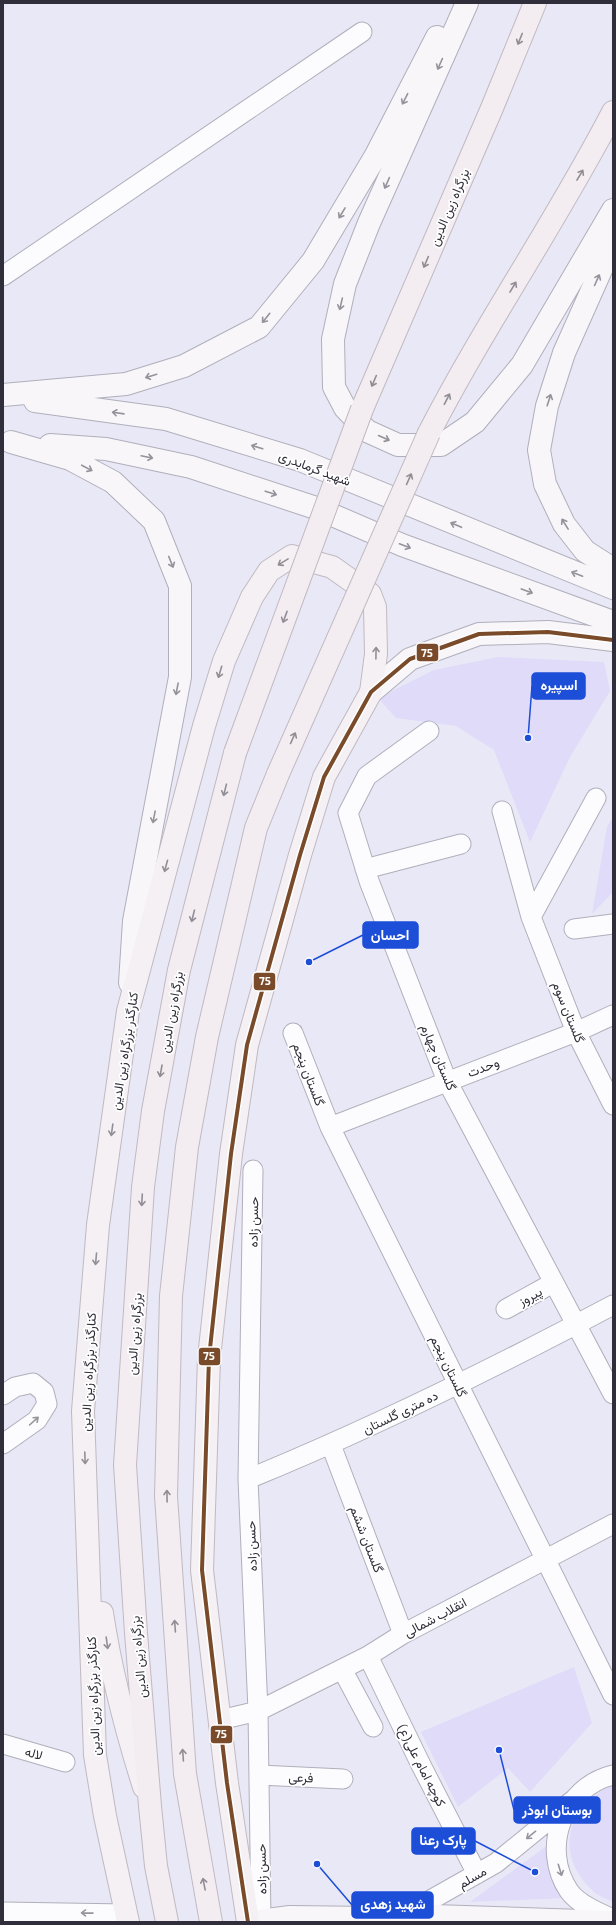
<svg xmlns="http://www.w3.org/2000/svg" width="616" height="1925" viewBox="0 0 616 1925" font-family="'Exo 2',Vazirmatn,sans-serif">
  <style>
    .green { fill: #dfdbf9 }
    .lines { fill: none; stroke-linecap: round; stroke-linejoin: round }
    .minor-casing { stroke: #b0afbb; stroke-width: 21 }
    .secondary-casing { stroke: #b0afbb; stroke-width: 24 }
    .primary-casing { stroke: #c1b9c1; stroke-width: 24 }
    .trunk-casing { stroke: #c1b9c1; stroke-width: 24 }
    .minor { stroke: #fcfcfe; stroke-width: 19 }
    .secondary { stroke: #f8f6f9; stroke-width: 22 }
    .primary { stroke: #f5f0f3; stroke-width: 22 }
    .trunk { stroke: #f3ecf0; stroke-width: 22 }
    .trunk-bridge-casing { stroke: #c1b9c1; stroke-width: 24; stroke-linecap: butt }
    .trunk-bridge { stroke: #f3ecf0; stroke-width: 22 }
    .bus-1-casing { stroke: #fff; stroke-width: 7 }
    .bus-1 { stroke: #7a4b2a; stroke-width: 4 }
    .oneway { stroke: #918d95 }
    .oneway2 { stroke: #94929a }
    .oneway3 { stroke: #928f96 }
    .oneway4 { stroke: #96959c }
    .labels { text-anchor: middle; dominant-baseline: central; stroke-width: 3.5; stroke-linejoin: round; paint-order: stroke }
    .street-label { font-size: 13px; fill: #2f2e3a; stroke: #fff }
    .leader { fill: none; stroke: #1d4ed8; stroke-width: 1.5 }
    .callout-dot { fill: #1d4ed8; stroke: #fff; stroke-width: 1.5 }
    .callout { fill: #1d4ed8; stroke: #1d4ed8; stroke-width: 1.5 }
    .callout-label { font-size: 14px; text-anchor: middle; font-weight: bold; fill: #fff }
    .line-badge { stroke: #fff; stroke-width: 1.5 }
    .badge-label { font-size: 11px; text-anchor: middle; font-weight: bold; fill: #fff }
  </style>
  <rect width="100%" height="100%" fill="#e9e8f6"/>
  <path class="green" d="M498,657L604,662L610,691L570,757L530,842L494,750L456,726L396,718L378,698L434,670Z
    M613,817V892L592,914L607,827Z
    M574,1667L592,1723L530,1792L508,1768L458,1807L421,1732Z
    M613,1785V1902C607,1899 599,1896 594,1892C554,1857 565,1806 613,1785Z
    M548,1845L567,1898L470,1902Z"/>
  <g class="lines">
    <defs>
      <path id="minor" d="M3,276L362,32
        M429,731L367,776L348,813L369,881L447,1081L613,1394
        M502,811L531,917L576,1032L613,1105
        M365,869L461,844
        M531,917L596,798
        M574,929L613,924
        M293,1033L330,1127L613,1695
        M330,1127L576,1032L613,1015
        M253,1170L248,1479L258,1711L261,1921
        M506,1309L553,1283
        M3,1395L15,1387L33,1383L44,1392L47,1404L37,1420L3,1444
        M331,1445L403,1634
        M248,1479C373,1428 494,1368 613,1305
        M368,1656L421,1765L477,1874
        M342,1669L373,1727
        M220,1720L258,1711L368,1656L403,1634L613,1524
        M3,1744L65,1762
        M259,1775L343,1779
        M613,1775C563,1787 540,1848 569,1891C578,1904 599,1913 613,1919
        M3,1912L126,1914
        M404,1915L496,1863L572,1801"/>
      <path id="secondary" d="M467,3L369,223L345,284L333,339L334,387L345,408L367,431L398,445H441L475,422L522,365L613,210
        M613,243L564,353L547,406L539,450L545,484L564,524L585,551L613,569
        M3,395L126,384L184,366L259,327L313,261L375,157L437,37
        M35,401L166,419L300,460L613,588
        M11,442L70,459L113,482L154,521L180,586V677L134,921L130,983
        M50,445L106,449L191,467L316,508L402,545L613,622
        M371,692L410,659L479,634L548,632L613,640
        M251,1922L290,1917L372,1918L404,1915L612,1922"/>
      <path id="primary" d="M102,1613C111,1673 126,1730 144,1787
        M128,1922L105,1816L95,1755L83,1411L98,1225L128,1011L204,726L224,661L252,597L269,571L292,556L332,567L370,594L375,607L376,654L371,692L324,777L300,855L247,1045L231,1154L209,1358L202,1570L227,1783L248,1922"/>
      <path id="trunk" d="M362,409L492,108L535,3
        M429,433C485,324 556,222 613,112
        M167,1922L156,1866L150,1806L136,1633L125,1465L143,1187L153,1111L179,970L235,753
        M211,1922L185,1774L166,1496L171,1296L187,1147L207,1037L256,828L278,774"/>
    </defs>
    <use href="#minor" class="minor-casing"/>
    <use href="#secondary" class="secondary-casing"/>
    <use href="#primary" class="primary-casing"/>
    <use href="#trunk" class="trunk-casing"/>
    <use href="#minor" class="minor"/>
    <use href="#secondary" class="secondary"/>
    <use href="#primary" class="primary"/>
    <use href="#trunk" class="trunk"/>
    <defs>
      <path id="trunk-bridge" d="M235,753L362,409
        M278,774L429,433"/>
    </defs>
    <use href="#trunk-bridge" class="trunk-bridge-casing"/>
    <use href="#trunk-bridge" class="trunk-bridge"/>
    <defs>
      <path id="bus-1" d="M248,1922L227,1783L202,1570L209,1358L231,1154L247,1045L300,855L324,777L371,692L410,659L479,634L548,632L613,640"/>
    </defs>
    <use href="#bus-1" class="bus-1-casing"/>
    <use href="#bus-1" class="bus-1"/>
  </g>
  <defs><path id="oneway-shaft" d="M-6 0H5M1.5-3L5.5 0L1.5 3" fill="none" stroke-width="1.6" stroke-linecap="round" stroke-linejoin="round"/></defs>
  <g class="oneway">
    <use href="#oneway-shaft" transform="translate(520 39) rotate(112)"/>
    <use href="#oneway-shaft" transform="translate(580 175) rotate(-59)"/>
    <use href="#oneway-shaft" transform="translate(426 262) rotate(113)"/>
    <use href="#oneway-shaft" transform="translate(513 287) rotate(-59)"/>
    <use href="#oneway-shaft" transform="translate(374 381) rotate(113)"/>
    <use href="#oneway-shaft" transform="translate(447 399) rotate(-63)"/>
    <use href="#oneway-shaft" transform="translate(409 479) rotate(-66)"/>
    <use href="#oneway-shaft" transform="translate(285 617) rotate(110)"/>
    <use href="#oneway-shaft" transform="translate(293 738) rotate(-66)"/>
    <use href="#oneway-shaft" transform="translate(225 790) rotate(104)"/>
    <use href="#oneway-shaft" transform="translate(193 916) rotate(104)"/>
    <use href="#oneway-shaft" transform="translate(161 1071) rotate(100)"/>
    <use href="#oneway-shaft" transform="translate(142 1200) rotate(93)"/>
    <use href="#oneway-shaft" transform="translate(167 1496) rotate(-91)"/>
    <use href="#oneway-shaft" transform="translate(175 1626) rotate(-94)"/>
    <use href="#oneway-shaft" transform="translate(183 1755) rotate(-94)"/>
    <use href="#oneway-shaft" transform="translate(204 1884) rotate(-101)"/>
  </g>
  <g class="oneway2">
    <use href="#oneway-shaft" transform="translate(440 64) rotate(114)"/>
    <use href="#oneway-shaft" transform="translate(405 99) rotate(117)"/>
    <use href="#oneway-shaft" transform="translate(387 183) rotate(114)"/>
    <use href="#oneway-shaft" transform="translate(342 213) rotate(121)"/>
    <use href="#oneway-shaft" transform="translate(597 280) rotate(-66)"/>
    <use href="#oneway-shaft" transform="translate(341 304) rotate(103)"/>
    <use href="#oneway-shaft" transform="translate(266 318) rotate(129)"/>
    <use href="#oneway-shaft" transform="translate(151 376) rotate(163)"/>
    <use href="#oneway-shaft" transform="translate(549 400) rotate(-72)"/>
    <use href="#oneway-shaft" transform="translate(118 413) rotate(-172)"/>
    <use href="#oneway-shaft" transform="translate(384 438) rotate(24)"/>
    <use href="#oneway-shaft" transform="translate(257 447) rotate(-163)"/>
    <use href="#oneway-shaft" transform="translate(147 457) rotate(12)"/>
    <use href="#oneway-shaft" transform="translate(87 468) rotate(28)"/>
    <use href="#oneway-shaft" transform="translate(271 493) rotate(18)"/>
    <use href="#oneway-shaft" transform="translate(565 524) rotate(-122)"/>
    <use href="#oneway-shaft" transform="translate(456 525) rotate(-157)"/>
    <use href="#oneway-shaft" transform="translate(405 546) rotate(21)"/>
    <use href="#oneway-shaft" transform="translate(171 562) rotate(68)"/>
    <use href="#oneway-shaft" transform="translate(577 574) rotate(-159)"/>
    <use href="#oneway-shaft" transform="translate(527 591) rotate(20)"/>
    <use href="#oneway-shaft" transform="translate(177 689) rotate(101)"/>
    <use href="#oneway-shaft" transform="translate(154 817) rotate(101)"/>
  </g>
  <g class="oneway3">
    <use href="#oneway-shaft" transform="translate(283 562) rotate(148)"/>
    <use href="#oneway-shaft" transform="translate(376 653) rotate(-89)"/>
    <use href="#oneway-shaft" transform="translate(220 672) rotate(107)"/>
    <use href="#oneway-shaft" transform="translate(166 866) rotate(105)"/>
    <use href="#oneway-shaft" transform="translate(112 1130) rotate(98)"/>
    <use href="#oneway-shaft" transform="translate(96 1259) rotate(95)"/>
    <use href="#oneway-shaft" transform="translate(85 1458) rotate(88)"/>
    <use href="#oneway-shaft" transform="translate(107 1643) rotate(82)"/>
  </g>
  <g class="oneway4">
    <use href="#oneway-shaft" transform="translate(34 1421) rotate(-42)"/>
    <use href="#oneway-shaft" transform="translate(531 1835) rotate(141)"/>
    <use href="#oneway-shaft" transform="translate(560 1870) rotate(73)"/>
    <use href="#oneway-shaft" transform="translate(87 1913) rotate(-179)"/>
  </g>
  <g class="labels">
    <g class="street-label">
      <text transform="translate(449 207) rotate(-67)">بزرگراه زین الدین</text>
      <text transform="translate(315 468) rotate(21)">شهید گرمابدری</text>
      <text transform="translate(171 1012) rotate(-80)">بزرگراه زین الدین</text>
      <text transform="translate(569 1012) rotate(68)">گلستان سوم</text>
      <text transform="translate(124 1051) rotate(-81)">کنارگذر بزرگراه زین الدین</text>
      <text transform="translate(439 1057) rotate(67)">گلستان چهارم</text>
      <text transform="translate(483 1067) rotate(-21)">وحدت</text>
      <text transform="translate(309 1074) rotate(69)">گلستان پنجم</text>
      <text transform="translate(253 1222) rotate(-89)">حسن زاده</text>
      <text transform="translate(530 1296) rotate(-29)">پیروز</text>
      <text transform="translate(134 1334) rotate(-86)">بزرگراه زین الدین</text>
      <text transform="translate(449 1366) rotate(64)">گلستان پنجم</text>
      <text transform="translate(88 1372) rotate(-87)">کنارگذر بزرگراه زین الدین</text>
      <text transform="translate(400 1412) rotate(-26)">ده متری گلستان</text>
      <text transform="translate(367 1539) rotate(69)">گلستان ششم</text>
      <text transform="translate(251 1546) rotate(-92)">حسن زاده</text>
      <text transform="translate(435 1617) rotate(-28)">انقلاب شمالی</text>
      <text transform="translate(138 1657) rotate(-95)">بزرگراه زین الدین</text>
      <text transform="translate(93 1696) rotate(-92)">کنارگذر بزرگراه زین الدین</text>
      <text transform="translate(34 1753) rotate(16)">لاله</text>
      <text transform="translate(422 1765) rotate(63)">کوچه امام علی(ع)</text>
      <text transform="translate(301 1777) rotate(3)">فرعی</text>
      <text transform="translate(261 1869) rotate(-91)">حسن زاده</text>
      <text transform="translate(472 1877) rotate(-30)">مسلم</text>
    </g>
  </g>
  <path class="leader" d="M528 738L532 686M309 962L363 935M499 1750L514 1810M535 1872L475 1841M317 1864L352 1905"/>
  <g class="callout-dot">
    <circle cx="528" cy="738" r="4"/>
    <circle cx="309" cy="962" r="4"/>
    <circle cx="499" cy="1750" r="4"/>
    <circle cx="535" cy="1872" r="4"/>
    <circle cx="317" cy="1864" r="4"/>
  </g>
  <g class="callout">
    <rect x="532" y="673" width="53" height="26" rx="4"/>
    <rect x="363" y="922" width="55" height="26" rx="4"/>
    <rect x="514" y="1797" width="86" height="26" rx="4"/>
    <rect x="412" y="1828" width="63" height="26" rx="4"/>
    <rect x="352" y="1892" width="81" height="26" rx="4"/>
  </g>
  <g class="callout-label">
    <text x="559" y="690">اسپیره</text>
    <text x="390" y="940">احسان</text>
    <text x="557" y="1815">بوستان ابوذر</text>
    <text x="443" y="1845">پارک رعنا</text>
    <text x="393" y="1909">شهید زهدی</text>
  </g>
  <g class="line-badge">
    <rect x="416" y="643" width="23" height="19" rx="4" fill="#7a4b2a"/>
    <rect x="253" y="972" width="23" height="19" rx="4" fill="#7a4b2a"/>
    <rect x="198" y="1347" width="23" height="19" rx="4" fill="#7a4b2a"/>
    <rect x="210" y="1725" width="23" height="19" rx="4" fill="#7a4b2a"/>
  </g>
  <g class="badge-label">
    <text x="427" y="657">75</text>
    <text x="265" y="985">75</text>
    <text x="209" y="1360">75</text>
    <text x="221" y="1738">75</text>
  </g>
  <rect width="616" height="1925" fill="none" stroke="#2f2e3a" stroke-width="8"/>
</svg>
